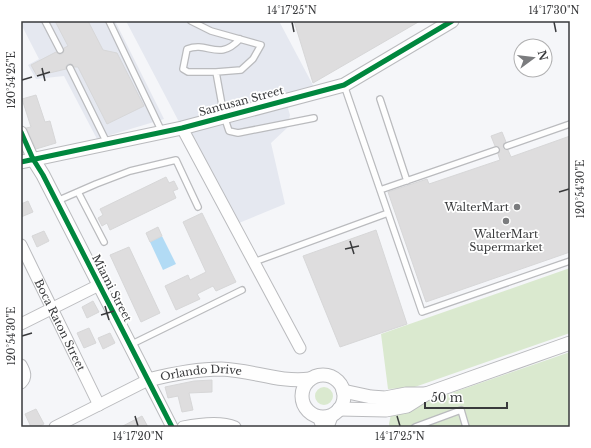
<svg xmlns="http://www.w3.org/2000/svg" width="591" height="448" viewBox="0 0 591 448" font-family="'Libre Baskerville',serif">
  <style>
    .built { fill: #e5e8f0 }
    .green { fill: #dae9cf }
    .water { fill: #b2dbf5 }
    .building { fill: #deddde; stroke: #d7d7d8 }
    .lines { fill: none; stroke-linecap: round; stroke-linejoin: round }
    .service-casing { stroke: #babbbe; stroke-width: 8 }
    .minor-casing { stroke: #babbbe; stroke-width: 13 }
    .tertiary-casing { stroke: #babbbe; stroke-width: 15 }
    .service { stroke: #fefefe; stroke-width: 5.5 }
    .minor { stroke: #fefefe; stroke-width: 11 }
    .tertiary { stroke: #fefefe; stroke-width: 13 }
    .cycleway-casing { stroke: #fff; stroke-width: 8 }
    .cycleway { stroke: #00873e; stroke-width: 5 }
    .ticks { fill: none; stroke: #393a3c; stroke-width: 1.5 }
    .poi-dot { fill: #7b7c7e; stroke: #fff; stroke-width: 1.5 }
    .labels { text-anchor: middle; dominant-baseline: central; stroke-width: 3.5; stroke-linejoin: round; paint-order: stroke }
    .street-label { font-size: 11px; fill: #393a3c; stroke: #fff }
    .poi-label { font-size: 11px; fill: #393a3c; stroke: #fff; text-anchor: end }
    .neatline { fill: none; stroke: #393a3c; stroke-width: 1.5 }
    .ticks-label { font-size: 10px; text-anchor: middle; fill: #393a3c }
  </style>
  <rect width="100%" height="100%" fill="#f5f6f9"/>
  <path class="built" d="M21,21H115L164,119L97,139L64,76L36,79L28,65L39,59L21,24Z
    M126,21H279L315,89L284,95L290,115L287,128L271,143L285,204L239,223L178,120Z"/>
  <path class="green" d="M570,268V333L409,389L404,388L388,389L381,334Z
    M570,352V427H390L389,424L391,414Z
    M315 396a9 9 0 1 1 18 0a9 9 0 1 1-18 0Z"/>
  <path class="water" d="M162,236L176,264L163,270L150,242Z"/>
  <path class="building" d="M55,21H88L103,50L117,53L144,106L107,124L78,67H74L72,64H68L66,66V69L37,76L31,65L56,52L59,54H62L64,51V48L68,46Z
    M294,21H420L313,83Z
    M36,95L45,122L50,121L56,143L36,149L26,128L31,127L22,99Z
    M502,132L506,142L504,144L503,147L505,149L508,150L511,157L570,136V252L426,302L388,192L427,179L429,184L500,160L498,154L500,149L498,147L495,146L491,136Z
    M166,177L169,183L174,181L178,189L173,191L176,198L110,230L107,223L102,226L98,218L103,215L100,209Z
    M28,201L33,212L21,217V204Z
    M202,213L236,282L216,291L213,286L197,294L200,299L176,310L165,286L188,275L190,280L206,272L183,222Z
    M158,227L162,236L150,242L146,233Z
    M376,230L407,324L340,347L303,256Z
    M44,231L49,241L37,247L32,236Z
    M129,247L160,313L141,322L110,255Z
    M93,301L99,312L87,318L82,307Z
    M89,328L96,343L84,348L77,333Z
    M110,333L115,343L103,349L98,338Z
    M212,380V392L189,393L193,410L182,412L178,396L168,398L165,387L194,381Z
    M36,409L44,424L37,427H31L25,414Z
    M142,416L148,427H121Z"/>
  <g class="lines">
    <defs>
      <path id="service" d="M45,21L60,50
        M109,21L162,132
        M191,21L211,31L261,45L253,59L241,70L216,72H188L183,69L187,49C209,41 218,62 240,39
        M70,68L107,143
        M216,72L224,116L229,131L238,133L314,118
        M344,85L422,312L570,261
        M380,99L407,181
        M507,146L570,124
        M380,190L496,150
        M78,192L104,242
        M57,201L96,184L130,171L176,160L198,207
        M254,262L388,213
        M130,345L242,290
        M415,427L461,410L466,427"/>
      <g id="minor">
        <path d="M182,128L300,348"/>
        <path d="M21,132L33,159"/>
        <path id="s1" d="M21,245L99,405"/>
        <path d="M21,324L99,285"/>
        <path d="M21,365C25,372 27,377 21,383"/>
        <path d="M318,416L322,427"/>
        <path d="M55,427L148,380L172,427"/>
        <path d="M183,427C198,424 221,421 235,427"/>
        <path d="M328,427L333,414"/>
      </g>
      <g id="tertiary">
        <path id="s2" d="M33,159L43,175L148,380C172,374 196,369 221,369C252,370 279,383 310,379"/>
        <path d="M21,162L182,128L344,85L452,21"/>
        <circle cx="323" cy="396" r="21"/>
        <path d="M343,391L371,397L385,398L406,394H426"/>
        <path d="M339,409L386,410L407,406L426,394L570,343"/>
      </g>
    </defs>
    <use href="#service" class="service-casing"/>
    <use href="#minor" class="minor-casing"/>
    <use href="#tertiary" class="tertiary-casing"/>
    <use href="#service" class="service"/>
    <use href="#minor" class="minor"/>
    <use href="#tertiary" class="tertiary"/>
    <defs>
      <path id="cycleway" d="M21,132L33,159L43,175L172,427
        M21,162L182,128L344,85L452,21"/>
    </defs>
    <use href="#cycleway" class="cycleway-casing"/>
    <use href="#cycleway" class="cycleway"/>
  </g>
  <path class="ticks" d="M292,22L294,32M554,22L556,32M42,68L45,81M37,76L50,72M22,80L32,77M559,192L569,189M350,241L354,254M345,249L359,246M105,306L109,320M101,315L114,311M22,336L32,333M135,416L138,426M397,416L400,426"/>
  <g class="poi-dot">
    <circle cx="517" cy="207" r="4"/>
    <circle cx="506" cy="221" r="4"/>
  </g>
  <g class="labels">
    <g class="street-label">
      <text transform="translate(241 101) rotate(-15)">Santusan Street</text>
      <text transform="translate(112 288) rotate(63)">Miami Street</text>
      <text stroke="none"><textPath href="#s1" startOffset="89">Boca Raton Street</textPath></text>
      <text stroke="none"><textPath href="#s2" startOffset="303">Orlando Drive</textPath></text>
    </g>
    <g class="poi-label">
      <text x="509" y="207">WalterMart</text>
      <text x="506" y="234" text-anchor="middle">WalterMart<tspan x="506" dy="13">Supermarket</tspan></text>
    </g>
  </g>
  <rect width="591" height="448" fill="none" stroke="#ffffff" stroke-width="44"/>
  <g transform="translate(533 58) rotate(75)"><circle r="19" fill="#ffffff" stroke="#b0b0b1"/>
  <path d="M0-3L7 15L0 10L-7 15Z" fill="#7b7c7e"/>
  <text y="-6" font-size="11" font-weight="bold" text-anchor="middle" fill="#393a3c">N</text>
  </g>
  <path d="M425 402v6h82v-6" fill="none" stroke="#393a3c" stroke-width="2"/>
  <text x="431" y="402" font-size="12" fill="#393a3c" stroke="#ffffff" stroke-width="3" paint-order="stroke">50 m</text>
  <rect x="22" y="22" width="547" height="404" class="neatline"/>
  <g class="ticks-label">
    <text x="292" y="14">14°17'25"N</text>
    <text x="554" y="14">14°17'30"N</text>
    <text transform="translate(11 80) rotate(-90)" y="4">120°54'25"E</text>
    <text transform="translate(580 189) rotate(-90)" y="4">120°54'30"E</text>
    <text transform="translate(11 336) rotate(-90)" y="4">120°54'30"E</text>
    <text x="138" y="440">14°17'20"N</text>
    <text x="400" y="440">14°17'25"N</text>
  </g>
</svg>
